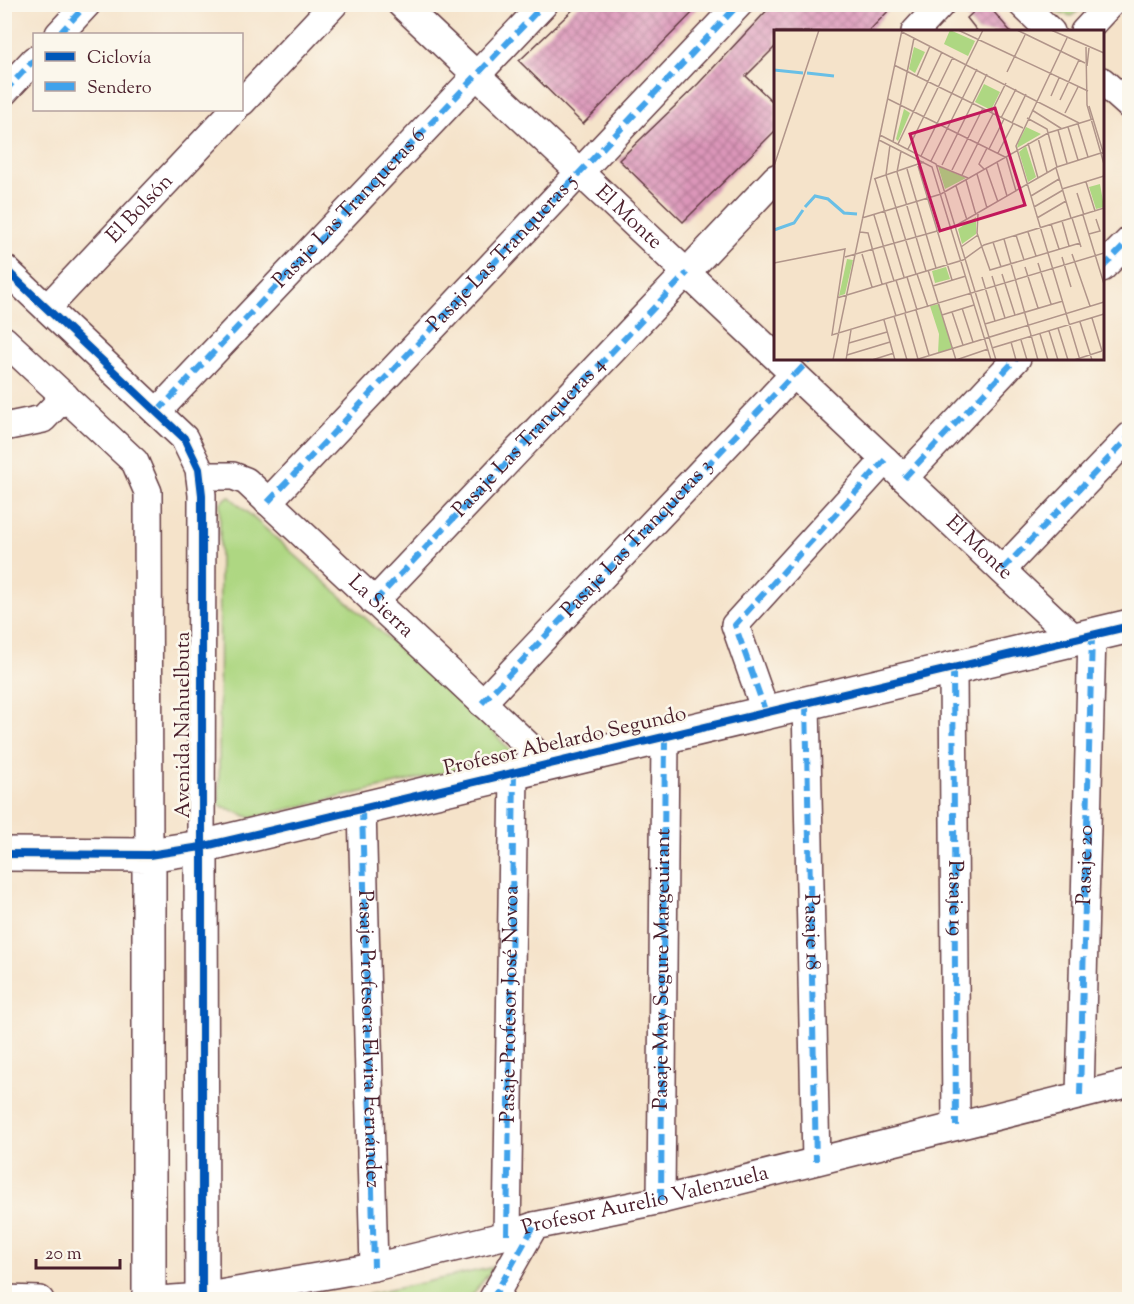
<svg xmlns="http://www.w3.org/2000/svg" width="1134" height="1304" viewBox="0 0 1134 1304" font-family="'Sorts Mill Goudy',serif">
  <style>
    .park { fill: #aed782; stroke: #7c7b56; stroke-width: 1.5 }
    .building { fill: url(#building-cross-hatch) }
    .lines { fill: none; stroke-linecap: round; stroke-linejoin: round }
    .minor-casing { stroke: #643c43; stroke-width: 30 }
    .tertiary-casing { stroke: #643c43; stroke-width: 36 }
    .minor { stroke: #fff; stroke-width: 27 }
    .tertiary { stroke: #fff; stroke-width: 33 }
    .quiet { stroke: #40a2eb; stroke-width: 6; stroke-dasharray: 12 6; stroke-linecap: butt }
    .cycleway-casing { stroke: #fbf7ec; stroke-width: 11 }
    .cycleway { stroke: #0057b8; stroke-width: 8 }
    .labels { text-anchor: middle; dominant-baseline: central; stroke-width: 5; stroke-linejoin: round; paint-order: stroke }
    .street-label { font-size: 21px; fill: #4a1f2b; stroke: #fbf7ec }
    .inset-river { fill: none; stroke: #69bfe6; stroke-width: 3 }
    .inset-road { fill: none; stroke: #b1958a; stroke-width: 1.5 }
    .view { fill: #c2185b; fill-opacity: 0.15; stroke: #c2185b; stroke-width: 3 }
    .inset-edge { fill: none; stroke: #4a1f2b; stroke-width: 3 }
  </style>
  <defs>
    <pattern id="building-cross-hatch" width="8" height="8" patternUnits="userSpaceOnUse" patternTransform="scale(1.5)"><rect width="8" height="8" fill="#db96b9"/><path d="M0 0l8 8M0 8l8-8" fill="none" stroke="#b47a97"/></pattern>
  </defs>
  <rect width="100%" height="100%" fill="#fbf7ec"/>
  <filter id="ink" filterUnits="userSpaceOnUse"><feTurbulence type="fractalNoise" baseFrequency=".0167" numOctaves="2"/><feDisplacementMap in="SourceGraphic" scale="12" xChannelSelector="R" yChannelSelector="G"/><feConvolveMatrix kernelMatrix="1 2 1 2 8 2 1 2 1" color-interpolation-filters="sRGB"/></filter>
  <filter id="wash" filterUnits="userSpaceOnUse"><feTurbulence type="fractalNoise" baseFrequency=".008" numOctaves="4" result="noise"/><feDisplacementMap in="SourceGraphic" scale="24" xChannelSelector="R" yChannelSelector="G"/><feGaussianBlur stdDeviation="1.35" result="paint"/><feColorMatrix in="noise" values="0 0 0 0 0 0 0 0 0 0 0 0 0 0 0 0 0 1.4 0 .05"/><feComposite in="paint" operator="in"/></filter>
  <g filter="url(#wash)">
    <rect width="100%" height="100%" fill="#f5e3ca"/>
    <path class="park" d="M1049,5H1088L1071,16L1057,12Z
      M229,496L494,733L515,756L251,818L219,805L220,503Z
      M494,1267L469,1299H349Z"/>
    <g id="blocks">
      <path class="building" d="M579,4H701L583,124L519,61Z
        M773,4H895L868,32H776V46L746,76L776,105V130L683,222L619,160L698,84Z
        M982,4H987L1011,32H978L967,18Z"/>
    </g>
  </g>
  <g filter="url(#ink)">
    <use href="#blocks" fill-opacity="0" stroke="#643c43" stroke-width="1.5"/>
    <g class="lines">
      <defs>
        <g id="minor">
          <path id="s1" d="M401,4L776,357"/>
          <path d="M1022,4L1051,32"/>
          <path d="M915,32L941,4"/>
          <path d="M1084,32L1110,4"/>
          <path d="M59,34L87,4"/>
          <path d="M1102,81L1130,106"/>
          <path d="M4,92L34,60"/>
          <path d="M242,102L334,4"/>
          <path d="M4,268L184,438L199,469L202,495L201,847"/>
          <path d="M1102,268L1130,240"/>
          <path id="s2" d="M47,308L234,110"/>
          <path d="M4,340L135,462L148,492L149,855"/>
          <path id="s3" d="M780,361L1076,640"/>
          <path d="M157,412L544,4"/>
          <path d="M4,427L43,419L65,396"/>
          <path id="s4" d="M200,476H233L246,481L549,765"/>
          <path d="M904,478L1017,358"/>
          <path d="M268,502L739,4"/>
          <path d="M1002,570L1130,436"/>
          <path id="s5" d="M374,602L776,178"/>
          <path d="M953,668L956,1126"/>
          <path id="s6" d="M482,703L794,374"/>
          <path d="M806,704L816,1161"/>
          <path d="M766,713L735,625L885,460"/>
          <path d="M362,809L374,1267"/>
          <path d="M1080,1095L1092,635"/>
          <path d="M661,1200L665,737"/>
          <path id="s7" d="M507,1235L514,773"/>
          <path d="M4,1299L40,1300"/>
          <path id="s8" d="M158,1300L202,1297L374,1267L507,1235L534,1226L661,1200L1130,1083"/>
          <path d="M492,1300L534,1226"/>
        </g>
        <path id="tertiary" d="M201,847L202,1300
          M4,854L149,855L201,847L1130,626
          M149,1300V855"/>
      </defs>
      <use href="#minor" class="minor-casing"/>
      <use href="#tertiary" class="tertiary-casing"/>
      <use href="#minor" class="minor"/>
      <use href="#tertiary" class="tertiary"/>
      <g class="quiet">
        <path d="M59,34L87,4"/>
        <path d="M4,92L34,60"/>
        <path d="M1102,268L1130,240"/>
        <path d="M795,375L811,358"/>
        <path id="s9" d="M157,412L544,4"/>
        <path d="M904,478L1017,358"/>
        <path id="s10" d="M268,502L739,4"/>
        <path d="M1002,570L1130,436"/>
        <path d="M374,602L687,273"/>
        <path id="s11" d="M953,668L956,1126"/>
        <path d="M482,703L794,374"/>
        <path id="s12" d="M806,704L816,1161"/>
        <path d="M766,713L735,625L885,460"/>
        <path id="s13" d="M362,809L374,1267"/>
        <path id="s14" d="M1080,1095L1092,635"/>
        <path id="s15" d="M661,1200L665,737"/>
        <path d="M507,1235L514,773"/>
        <path d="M492,1300L534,1226"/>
      </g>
      <defs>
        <path id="cycleway" d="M4,268L184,438L199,469L202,495V1300
          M4,854L149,855L201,847L1130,626"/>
      </defs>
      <use href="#cycleway" class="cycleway-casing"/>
      <use href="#cycleway" class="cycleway"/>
    </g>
  </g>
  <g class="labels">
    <g class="street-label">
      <text stroke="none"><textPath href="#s9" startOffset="280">Pasaje Las Tranqueras 6</textPath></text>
      <text stroke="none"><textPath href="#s2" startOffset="136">El Bolsón</textPath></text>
      <text stroke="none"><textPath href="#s1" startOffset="312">El Monte</textPath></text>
      <text stroke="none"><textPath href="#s10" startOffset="342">Pasaje Las Tranqueras 5</textPath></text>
      <text stroke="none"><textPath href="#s5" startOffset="226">Pasaje Las Tranqueras 4</textPath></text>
      <text stroke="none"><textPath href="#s6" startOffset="226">Pasaje Las Tranqueras 3</textPath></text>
      <text stroke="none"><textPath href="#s3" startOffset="273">El Monte</textPath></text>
      <text stroke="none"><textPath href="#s4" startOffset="231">La Sierra</textPath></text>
      <text transform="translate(184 725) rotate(-90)">Avenida Nahuelbuta</text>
      <text transform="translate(565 742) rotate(-13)">Profesor Abelardo Segundo</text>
      <text stroke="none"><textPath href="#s14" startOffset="230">Pasaje 20</textPath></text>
      <text stroke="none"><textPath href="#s11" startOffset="230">Pasaje 19</textPath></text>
      <text stroke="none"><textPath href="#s12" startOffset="228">Pasaje 18</textPath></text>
      <text stroke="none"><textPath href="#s15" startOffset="231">Pasaje May Segure Margeuirant</textPath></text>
      <text stroke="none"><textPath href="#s7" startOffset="231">Pasaje Profesor José Novoa</textPath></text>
      <text stroke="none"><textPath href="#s13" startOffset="230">Pasaje Profesora Elvira Fernández</textPath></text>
      <text stroke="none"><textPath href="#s8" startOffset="498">Profesor Aurelio Valenzuela</textPath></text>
    </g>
  </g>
  <g transform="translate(774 30)">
    <rect width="330" height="330" fill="#f5e3ca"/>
    <path d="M73,229L79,230L71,264L65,266Z" fill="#aed782"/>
    <path d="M176,0L201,11L194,26L170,14ZM140,17L151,22L141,43L135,39ZM210,54L226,62L217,80L201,72ZM130,79L136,83L124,111L122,109ZM252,97L267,104L243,118L244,113ZM252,116L262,147L254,152L245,122ZM164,136L192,148L171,159ZM326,154L330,177L322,179L315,157ZM202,187V204L188,214L184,199ZM172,237L176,249L161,253L158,241ZM165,274L178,318L164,323L165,304L156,276Z" fill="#aed782"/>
    <path class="inset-river" d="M0,40L29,43M33,43L60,46M31,177L41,166L54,169L70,183L83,184M0,200L20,193L29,180"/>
    <path class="inset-road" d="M184,0L314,61M243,0L311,33M277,0L330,23M128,2L305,93M293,8L242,116L306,330M312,17L313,75L330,134M120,35L249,98M313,36L315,18M233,42L251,5M143,46L156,16M277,66L285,48M114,69L231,127M286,70L305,30M315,76L330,125M258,80L288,99M217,83L232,53M291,83L304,57M227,88L242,59M253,88L273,99L283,137M238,93L252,64M304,94L314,127M294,97L304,130M284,100L293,133M106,105L162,134L222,330M264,108L273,142M105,110L158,137L217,330M119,112L140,8M204,113L219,84M254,113L264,148M124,114L168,22M116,115L112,145L142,244M134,119L179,27M215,119L230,89M127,121L123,142L152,241M224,123L239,94M147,126L209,0M232,126L242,161M157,131L203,39M223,132L233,166M162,135L194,148M168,135L213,44M0,136L45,0M144,136L178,250M212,138L224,172M282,138L297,188M133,139L162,238M210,139L205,134L213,118M178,140L209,78M203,144L213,178M188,145L204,113M100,149L150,132M101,149L130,247M192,150L202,185M312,152L321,181M182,156L193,190M288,159L330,146M303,163L310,185M257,166L285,149M260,177L289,160M204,184L203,203L216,240L306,213M100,185L120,251M309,185L330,254M88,188L167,164L274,103L319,89M263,188L292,171M298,188L307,217M288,191L295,216M277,194L285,219M86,202L94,203L108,254M254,202L262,226M315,204L326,201L322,189M242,205L250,230M230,209L264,330M219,212L227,237M187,217L204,205M88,224L98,257M298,224L316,276M71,227L181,196L283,137L330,122M288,227L297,257M0,233L71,219L58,305L330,223M264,233L277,274M251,237L264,278M154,240L182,330M143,244L154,277M228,244L241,285M218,246L231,288M133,247L143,280M208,247L221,291M122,250L132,283M112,253L122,286M159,256L192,246M63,268L189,230L210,215L330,178M188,278L199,312M142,280L155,325M178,282L189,315M131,284L144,329M168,285L200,275M120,286L133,330M318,288L328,321M110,290L121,330M306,292L318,330M211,294L289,271M284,298L294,330M275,301L284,330M266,304L274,330M247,310L253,330M237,312L242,330M75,313L113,302M218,318L330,284M73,325L116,312M59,330L128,0M72,330L77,300M98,330L120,323M141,330L330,272M182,330L214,319M300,330L328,321"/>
    <path class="view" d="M221,78L251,175L166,201L136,104Z"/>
    <rect width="330" height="330" class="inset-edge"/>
  </g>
  <rect width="1134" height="1304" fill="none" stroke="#fbf7ec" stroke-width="24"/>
  <rect x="33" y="33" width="210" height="78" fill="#fbf7ec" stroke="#b4a19f" stroke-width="1.5"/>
  <rect x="45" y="52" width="30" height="9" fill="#0057b8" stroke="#b4a19f" stroke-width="1.5"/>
  <text x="87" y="63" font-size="18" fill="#4a1f2b">Ciclovía</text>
  <rect x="45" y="82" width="30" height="9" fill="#40a2eb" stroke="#b4a19f" stroke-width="1.5"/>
  <text x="87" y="93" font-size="18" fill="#4a1f2b">Sendero</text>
  <path d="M36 1259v9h84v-9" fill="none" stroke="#4a1f2b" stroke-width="3"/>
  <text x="45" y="1259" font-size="18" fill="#4a1f2b" stroke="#fbf7ec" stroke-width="4.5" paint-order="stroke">20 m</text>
</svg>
